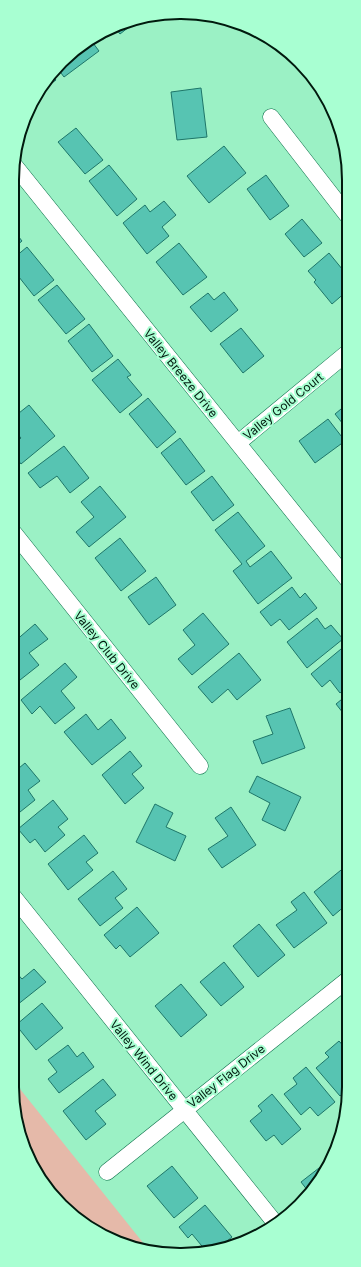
<svg xmlns="http://www.w3.org/2000/svg" width="361" height="1267" viewBox="0 0 361 1267" font-family="Inter,sans-serif">
  <style>
    .green { fill: #e5b9a9 }
    .building { fill: #57c4b2; stroke: #1e7669 }
    .lines { fill: none; stroke-linecap: round; stroke-linejoin: round }
    .street-casing { stroke: #0c704a; stroke-width: 17 }
    .street { stroke: #fff; stroke-width: 16 }
    .labels { text-anchor: middle; dominant-baseline: central; stroke-width: 4; stroke-linejoin: round; paint-order: stroke }
    .street-label { font-size: 12px; fill: #011a0e; stroke: #a8ffd2 }
    .rim { fill: none; stroke: #011a0e; stroke-width: 2 }
  </style>
  <rect width="100%" height="100%" fill="#9bf1c5"/>
  <path class="green" d="M12,1079L148,1249L106,1238L54,1198L25,1151Z"/>
  <path class="building" d="M126,24L129,27L120,34L116,29L102,40L99,36Z
    M90,39L99,51L64,77L58,69Z
    M52,75L56,80L38,93L40,87Z
    M201,88L207,137L177,140L171,92Z
    M76,128L103,160L85,174L58,142Z
    M224,146L246,173L209,203L187,176Z
    M109,165L137,199L117,216L89,181Z
    M266,175L289,206L270,220L247,189Z
    M164,201L176,215L162,227L169,236L147,254L123,223L145,205L150,212Z
    M302,219L322,243L304,257L285,234Z
    M15,232L22,241L15,247Z
    M179,243L207,277L183,295L156,262Z
    M27,247L54,280L34,296L15,272V257Z
    M329,253L347,275V291L332,304L314,282L316,280L308,271Z
    M57,285L85,319L66,334L38,300Z
    M224,292L238,310L211,332L190,307L208,293L214,300Z
    M89,324L113,356L92,372L68,341Z
    M241,328L264,356L243,373L220,344Z
    M118,359L131,375L127,377L142,395L120,413L92,380Z
    M148,398L176,432L157,448L129,414Z
    M347,404V429L335,414Z
    M29,405L55,436L21,464L14,455V444L21,438L14,430V417Z
    M328,419L345,441L315,463L299,441Z
    M180,438L205,471L186,485L161,453Z
    M64,446L89,478L70,493L57,476L40,488L28,473Z
    M212,476L234,505L213,521L191,492Z
    M100,486L126,517L89,547L76,532L94,517L81,502Z
    M238,512L265,546L246,561L250,567L271,551L292,578L258,604L233,571L242,564L215,530Z
    M120,538L146,571L121,591L95,558Z
    M156,577L176,605L149,625L128,597Z
    M292,587L300,598L305,593L317,608L289,630L280,619L271,626L260,612Z
    M203,613L229,644L192,675L178,659L195,645L183,630Z
    M317,618L325,629L331,625L343,639L307,668L287,642Z
    M35,624L48,639L29,653L39,665L20,680L13,672L14,642Z
    M341,649L347,656V687L340,693L330,680L322,687L311,674Z
    M239,653L261,680L237,700L228,689L212,703L198,687Z
    M65,663L77,677L61,691L75,708L55,724L40,706L32,714L21,700Z
    M347,695V718L336,704Z
    M290,708L305,748L262,764L253,741L273,734L266,716Z
    M86,714L98,730L111,719L126,738L92,765L64,732Z
    M130,751L142,766L132,774L144,788L125,804L102,775Z
    M25,763L40,781L28,790L35,800L15,816L13,813V773Z
    M257,776L301,797L285,831L262,820L270,803L249,792Z
    M53,800L68,819L58,827L65,835L45,852L35,839L30,843L18,829Z
    M155,804L173,813L166,827L186,836L175,861L136,842Z
    M231,807L256,845L222,868L208,849L228,836L215,818Z
    M84,835L98,853L86,862L93,870L68,890L48,864Z
    M346,866V905L333,916L314,892Z
    M113,871L127,889L115,898L123,908L100,926L78,899Z
    M304,892L327,923L294,948L276,925L297,910L291,902Z
    M137,907L159,933L130,957L120,945L116,949L104,935Z
    M259,924L285,955L258,977L233,946Z
    M224,962L244,987L221,1006L200,982Z
    M12,968L22,979L34,969L46,982L12,1009Z
    M181,984L207,1015L181,1037L155,1006Z
    M42,1003L63,1028L36,1050L16,1025Z
    M339,1041L346,1049V1091L340,1096L316,1068L329,1057L325,1053Z
    M68,1045L77,1057L83,1052L94,1067L59,1093L48,1079L57,1072L48,1060Z
    M306,1067L335,1102L318,1116L310,1107L301,1115L284,1094L297,1084L293,1078Z
    M103,1079L116,1095L95,1111L106,1124L86,1140L63,1111Z
    M272,1094L301,1129L282,1145L274,1135L266,1141L250,1121L262,1111L258,1106Z
    M328,1161L329,1163L326,1171L308,1191L301,1182Z
    M172,1166L198,1198L174,1218L147,1186Z
    M205,1205L232,1237L216,1250L206,1251L192,1234L188,1238L179,1227Z"/>
  <g class="lines">
    <defs>
      <path id="street" d="M271,117L347,215
        M15,166L347,579
        M238,443L347,353
        M14,533L200,766
        M13,896L276,1224
        M107,1172L346,981"/>
    </defs>
    <use href="#street" class="street-casing"/>
    <use href="#street" class="street"/>
  </g>
  <g class="labels">
    <g class="street-label">
      <text transform="translate(181 373) rotate(51)">Valley Breeze Drive</text>
      <text transform="translate(283 406) rotate(-39)">Valley Gold Court</text>
      <text transform="translate(107 650) rotate(51)">Valley Club Drive</text>
      <text transform="translate(144 1060) rotate(51)">Valley Wind Drive</text>
      <text transform="translate(226 1076) rotate(-38)">Valley Flag Drive</text>
    </g>
  </g>
  <path d="M0 0H361V1267H0ZM180 19H181A161 161 0 0 1 342 180V1087A161 161 0 0 1 181 1248H180A161 161 0 0 1 19 1087V180A161 161 0 0 1 180 19Z" fill="#a8ffd2" fill-rule="evenodd"/>
  <path class="rim" d="M180 19H181A161 161 0 0 1 342 180V1087A161 161 0 0 1 181 1248H180A161 161 0 0 1 19 1087V180A161 161 0 0 1 180 19Z"/>
</svg>
